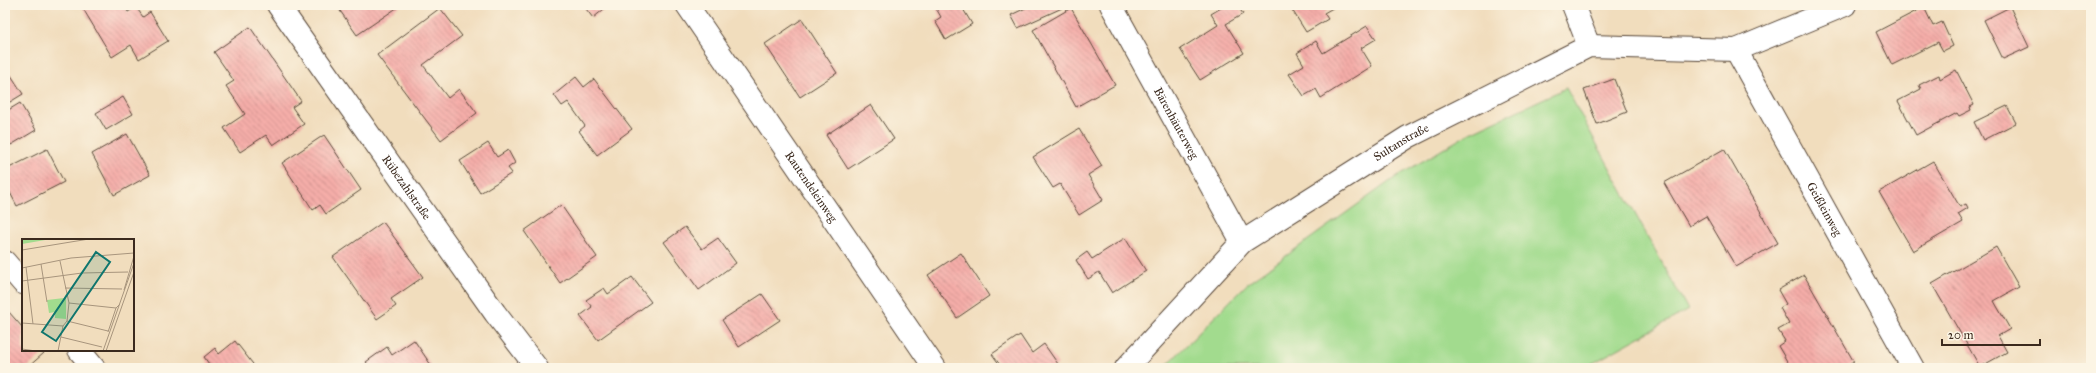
<svg xmlns="http://www.w3.org/2000/svg" width="2096" height="373" viewBox="0 0 2096 373" font-family="'IM FELL Great Primer',serif">
  <style>
    .garden { fill: #a2db8e; stroke: #6e8256 }
    .building { fill: url(#building-back-hatch) }
    .lines { fill: none; stroke-linecap: round; stroke-linejoin: round }
    .street-casing { stroke: #564536; stroke-width: 24 }
    .street { stroke: #fff; stroke-width: 22 }
    .labels { text-anchor: middle; dominant-baseline: central; stroke-width: 3; stroke-linejoin: round; paint-order: stroke }
    .street-label { font-size: 12px; fill: #3b2a1e; stroke: #fcf5e5 }
    .inset-road { fill: none; stroke: #a8957d; stroke-width: 1 }
    .view { fill: #0f766e; fill-opacity: 0.15; stroke: #0f766e; stroke-width: 2 }
    .inset-edge { fill: none; stroke: #3b2a1e; stroke-width: 2 }
  </style>
  <defs>
    <pattern id="building-back-hatch" width="6" height="6" patternUnits="userSpaceOnUse"><rect width="6" height="6" fill="#f5ada9"/><path d="M-1 5l2 2M0 0l6 6M5-1l2 2" fill="none" stroke="#c88d89"/></pattern>
  </defs>
  <rect width="100%" height="100%" fill="#fcf5e5"/>
  <filter id="ink" filterUnits="userSpaceOnUse"><feTurbulence type="fractalNoise" baseFrequency=".025" numOctaves="2"/><feDisplacementMap in="SourceGraphic" scale="8" xChannelSelector="R" yChannelSelector="G"/><feConvolveMatrix kernelMatrix="1 2 1 2 8 2 1 2 1" color-interpolation-filters="sRGB"/></filter>
  <filter id="wash" filterUnits="userSpaceOnUse"><feTurbulence type="fractalNoise" baseFrequency=".012" numOctaves="4" result="noise"/><feDisplacementMap in="SourceGraphic" scale="16" xChannelSelector="R" yChannelSelector="G"/><feGaussianBlur stdDeviation="0.9" result="paint"/><feColorMatrix in="noise" values="0 0 0 0 0 0 0 0 0 0 0 0 0 0 0 0 0 1.4 0 .05"/><feComposite in="paint" operator="in"/></filter>
  <g filter="url(#wash)">
    <rect width="100%" height="100%" fill="#f1ddbd"/>
    <path class="garden" d="M1566,88L1688,310L1584,368H1164L1247,284L1396,177L1470,133Z"/>
    <g id="blocks">
      <path class="building" d="M86,5H124L128,12L136,7L143,17L150,12L168,41L139,59L131,45L112,57L82,7Z
        M336,5H401L357,35Z
        M583,5H609L593,18Z
        M934,5H969L963,9L972,24L946,40L935,21L941,17Z
        M1032,5H1061L1062,8L1018,28L1011,15Z
        M1226,5H1237L1243,14L1226,24L1244,53L1200,80L1180,49L1218,25L1211,14Z
        M1289,5H1338L1324,13L1328,19L1306,32Z
        M1924,7L1933,26L1942,22L1953,46L1943,51L1938,42L1892,65L1876,32Z
        M2010,7L2029,47L2003,59L1984,20Z
        M440,8L462,36L423,65L448,98L459,89L477,113L441,140L377,55Z
        M1071,8L1115,85L1076,107L1033,30Z
        M802,19L837,73L800,97L765,44Z
        M1367,26L1376,39L1361,48L1372,66L1321,98L1316,89L1304,96L1289,74L1304,65L1297,53L1316,41L1323,53Z
        M250,27L301,101L292,107L304,124L273,145L266,135L240,152L224,128L245,114L226,86L234,81L214,52Z
        M5,66L23,94L5,105Z
        M1956,70L1974,105L1970,107L1971,110L1959,116L1957,113L1916,135L1898,101L1921,89L1919,85L1939,75L1940,79Z
        M576,77L584,87L594,79L632,129L597,155L579,131L585,126L568,102L562,106L554,95Z
        M1614,79L1627,112L1597,124L1584,90Z
        M123,97L133,114L106,130L96,113Z
        M20,103L36,130L11,145L5,135V112Z
        M871,105L894,139L848,169L826,135Z
        M2007,106L2016,123L1983,140L1974,122Z
        M1079,129L1102,166L1088,175L1103,200L1079,215L1060,184L1053,188L1033,157Z
        M127,134L150,175L114,195L92,154Z
        M324,135L361,190L326,214L320,205L313,210L282,163Z
        M488,143L497,157L508,150L515,163L508,168L512,173L480,193L460,161Z
        M47,149L64,182L17,206L5,183V170Z
        M1724,149L1778,243L1736,267L1706,216L1689,226L1664,183Z
        M1933,161L1960,207L1966,204L1968,208L1958,214L1963,222L1913,251L1879,192Z
        M561,205L597,257L560,283L524,231Z
        M383,222L423,277L391,299L396,306L377,319L333,257Z
        M685,227L702,249L718,238L736,263L699,290L664,242Z
        M1125,238L1146,271L1112,293L1099,272L1088,279L1076,260L1087,252L1092,259Z
        M1996,247L2019,287L1994,301L2010,329L1998,336L2007,352L1980,367L1932,284Z
        M961,253L989,296L957,318L928,275Z
        M1804,275L1854,362L1844,368H1791L1778,346L1785,341L1778,330L1789,324L1780,308L1786,304L1778,290Z
        M632,277L651,302L598,340L580,316L592,307L586,300L604,288L608,294Z
        M762,294L780,320L739,347L722,320Z
        M8,311L23,328V350H41L44,353L27,368H5V313Z
        M1020,335L1032,353L1044,344L1058,364L1053,368H995L1000,365L992,354Z
        M414,340L433,368H371L366,362L387,347L392,355Z
        M235,341L256,368H203L209,364L204,357L215,348L219,354Z"/>
    </g>
  </g>
  <g filter="url(#ink)">
    <use href="#blocks" fill-opacity="0" stroke="#564536" stroke-width="1"/>
    <g class="lines">
      <defs>
        <g id="street">
          <path id="s1" d="M278,5L495,313L537,368"/>
          <path id="s2" d="M687,5L935,368"/>
          <path id="s3" d="M1111,5L1242,242"/>
          <path d="M1573,5L1589,46"/>
          <path id="s4" d="M1736,50L1913,368"/>
          <path d="M5,262L23,283"/>
          <path d="M79,350L94,368"/>
          <path id="s5" d="M1126,368L1242,242L1408,137L1589,46L1736,50L1845,5"/>
        </g>
      </defs>
      <use href="#street" class="street-casing"/>
      <use href="#street" class="street"/>
    </g>
  </g>
  <g class="labels">
    <g class="street-label">
      <text stroke="none"><textPath href="#s3" startOffset="135">Bärenhäuterweg</textPath></text>
      <text stroke="none"><textPath href="#s5" startOffset="359">Sultanstraße</textPath></text>
      <text stroke="none"><textPath href="#s2" startOffset="220">Rautendeleinweg</textPath></text>
      <text stroke="none"><textPath href="#s1" startOffset="223">Rübezahlstraße</textPath></text>
      <text stroke="none"><textPath href="#s4" startOffset="182">Geißleinweg</textPath></text>
    </g>
  </g>
  <g transform="translate(22 239)">
    <rect width="112" height="112" fill="#f1ddbd"/>
    <path d="M0,0H29L0,5Z" fill="#a2db8e"/>
    <path d="M44,55V80L33,79V73L27,74L25,61L42,59Z" fill="#a2db8e"/>
    <path class="inset-road" d="M0,11L67,0M19,25L25,63M4,28L11,85M0,29L49,19L112,14M0,42L60,34L106,33M43,49L100,50M102,51L112,17M47,64L94,69M45,82L86,92M0,84L41,87M86,93L94,69L98,65M39,98L80,108M0,110L14,112M36,112L41,87L45,82L47,64L38,22M81,112L112,24M84,112L112,33"/>
    <path class="view" d="M74,13L88,23L34,102L20,93Z"/>
    <rect width="112" height="112" class="inset-edge"/>
  </g>
  <rect width="2096" height="373" fill="none" stroke="#fcf5e5" stroke-width="20"/>
  <path d="M1942 339v6h98v-6" fill="none" stroke="#3b2a1e" stroke-width="2"/>
  <text x="1948" y="339" font-size="12" fill="#3b2a1e" stroke="#fcf5e5" stroke-width="3" paint-order="stroke">20 m</text>
</svg>
